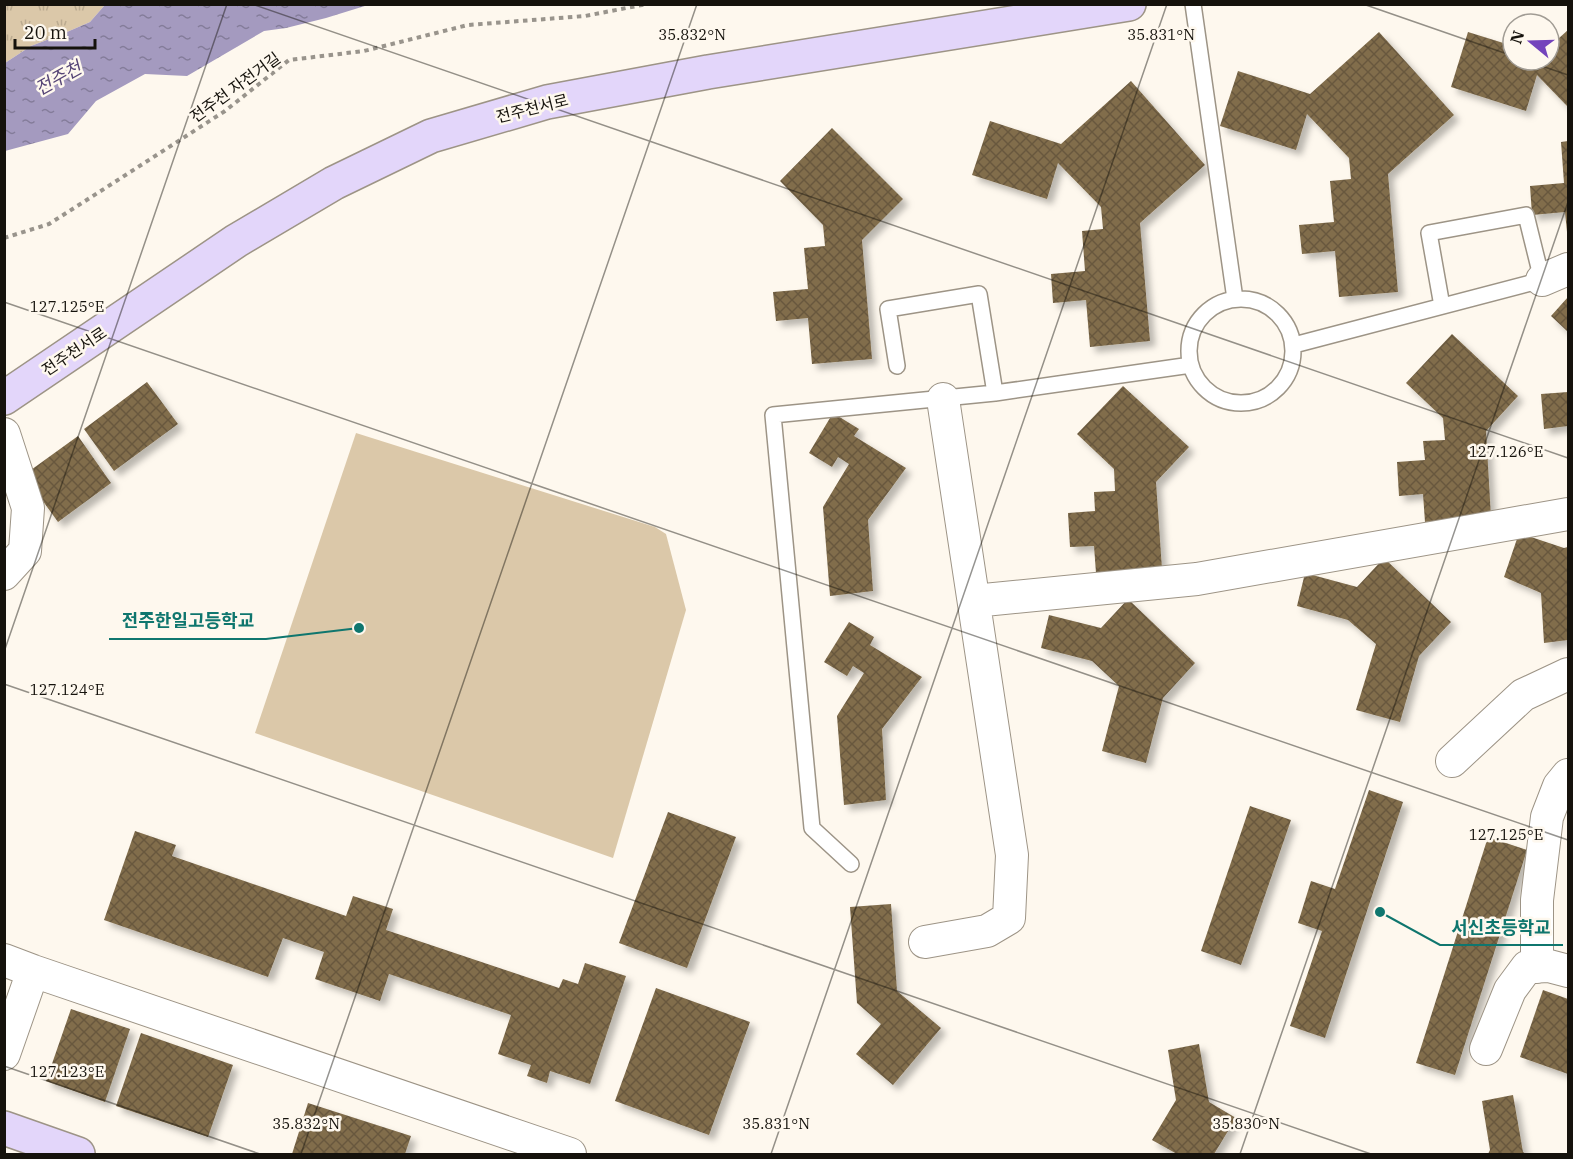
<svg xmlns="http://www.w3.org/2000/svg" width="1573" height="1159" viewBox="0 0 1573 1159" font-family="'IBM Plex Serif','Noto Sans KR',serif">
  <style>
    .grass { fill: url(#grass-tufts) }
    .pitch { fill: #dbc8a9 }
    .water { fill: url(#water-ripples) }
    .building { fill: url(#building-cross-hatch); filter: url(#shadow) }
    .lines { fill: none; stroke-linecap: round; stroke-linejoin: round }
    .lane-casing { stroke: #9d9486; stroke-width: 18 }
    .street-casing { stroke: #9d9486; stroke-width: 34 }
    .secondary-casing { stroke: #9d9486; stroke-width: 36 }
    .path { stroke: #99948c; stroke-width: 4; stroke-dasharray: 4.5 4.5; stroke-linecap: butt }
    .lane { stroke: #fff; stroke-width: 15 }
    .street { stroke: #fff; stroke-width: 32 }
    .secondary { stroke: #e3d6fa; stroke-width: 33 }
    .ticks { fill: none; stroke: #15120c; stroke-width: 1.5; stroke-opacity: 0.45 }
    .labels { text-anchor: middle; dominant-baseline: central; stroke-width: 5; stroke-linejoin: round; paint-order: stroke }
    .street-label { font-size: 16px; fill: #15120c; stroke: #fef8ee }
    .water-label { font-size: 18px; font-style: italic; fill: #564577; stroke: #fef8ee }
    .ticks-label { font-size: 15px; text-anchor: middle; fill: #15120c; stroke: #fef8ee; stroke-width: 5; stroke-linejoin: round; paint-order: stroke }
    .leader { fill: none; stroke: #0f766e; stroke-width: 2 }
    .callout-dot { fill: #0f766e; stroke: #fef8ee; stroke-width: 2 }
    .callout-label { font-size: 18px; text-anchor: middle; font-weight: bold; fill: #0f766e; stroke: #fef8ee; stroke-width: 5; stroke-linejoin: round; paint-order: stroke }
  </style>
  <defs>
    <pattern id="grass-tufts" width="24" height="20" patternUnits="userSpaceOnUse" patternTransform="scale(1.5)"><rect width="24" height="20" fill="#dbc8a9"/><path d="M3 7l-1-3M5 7V3M7 7l1-3M15 17l-1-3M17 17v-4M19 17l1-3" fill="none" stroke="#bbab90"/></pattern>
    <pattern id="water-ripples" width="26" height="14" patternUnits="userSpaceOnUse" patternTransform="scale(1.5)"><rect width="26" height="14" fill="#a49abf"/><path d="M2 4q2-2 4 0t4 0M15 11q2-2 4 0t4 0" fill="none" stroke="#847c9a"/></pattern>
    <pattern id="building-cross-hatch" width="8" height="8" patternUnits="userSpaceOnUse" patternTransform="scale(1.5)"><rect width="8" height="8" fill="#816d4c"/><path d="M0 0l8 8M0 8l8-8" fill="none" stroke="#68583e"/></pattern>
    <filter id="shadow"><feDropShadow dx="5.5" dy="5.5" stdDeviation="3" flood-color="#0004"/></filter>
  </defs>
  <rect width="100%" height="100%" fill="#fef8ee"/>
  <path class="grass" d="M5,5H110L104,6L90,22L60,35L31,46L5,63Z"/>
  <path class="pitch" d="M356,433L655,527L666,534L686,610L613,858L255,733Z"/>
  <path class="water" d="M110,5V4L368,5L326,18L286,28L264,31L187,76L145,74L96,101L68,134L5,151V63L31,46L60,35L90,22L104,6Z"/>
  <path class="building" d="M1568,30V107L1537,75L1526,111L1451,87L1468,32L1513,46V60H1549V47Z
    M1379,32L1454,115L1388,174L1398,292L1339,297L1335,251L1302,254L1299,225L1334,222L1330,181L1351,179L1349,158L1307,114L1296,150L1220,126L1238,71L1310,94Z
    M1131,81L1205,165L1140,223L1150,341L1090,347L1086,300L1053,303L1051,274L1085,271L1082,231L1103,229L1101,207L1058,163L1047,199L972,175L990,121L1061,144Z
    M832,128L903,199L862,240L872,359L812,364L808,318L776,321L773,292L808,289L804,248L825,246L823,225L780,181Z
    M1568,141V232H1567L1565,212L1532,215L1530,186L1564,183L1561,142Z
    M1568,297V332L1551,316Z
    M1452,334L1518,396L1486,431L1491,517L1425,522L1423,494L1399,496L1397,462L1425,460L1423,441L1445,440L1443,418L1406,383Z
    M147,382L178,424L114,471L84,429Z
    M1123,386L1189,447L1156,482L1162,569L1096,573L1094,546L1070,547L1068,513L1095,511L1094,492L1115,491L1114,469L1077,434Z
    M1568,392V426L1544,429L1541,394Z
    M833,413L859,429L854,436L906,468L868,520L873,591L830,596L823,507L849,464L838,457L832,467L809,453Z
    M78,436L111,483L58,522L24,475Z
    M1519,533L1564,548L1568,547V640L1544,643L1541,593L1504,577Z
    M1384,558L1451,622L1419,656L1400,722L1356,710L1376,644L1348,620L1297,606L1305,573L1357,587Z
    M1128,599L1195,663L1163,698L1146,763L1102,751L1119,686L1092,661L1041,648L1049,615L1101,628Z
    M849,622L874,637L870,645L922,677L882,729L886,800L844,805L837,716L864,673L853,666L847,676L824,662Z
    M1369,790L1403,802L1325,1038L1290,1026L1322,931L1298,923L1311,881L1335,889Z
    M1250,806L1291,820L1241,965L1201,951Z
    M668,812L736,837L687,968L619,943Z
    M135,831L176,845L172,856L346,916L353,896L393,909L386,930L559,988L563,979L578,984L585,963L626,976L590,1084L550,1071L547,1083L527,1076L531,1065L498,1054L511,1015L389,974L380,1001L315,979L324,952L283,938L268,977L104,920Z
    M1488,837L1527,850L1455,1075L1416,1063Z
    M891,904L897,991L941,1028L893,1085L856,1054L881,1024L857,1003L850,907Z
    M656,988L750,1022L709,1135L615,1101Z
    M1543,990L1568,999V1074L1520,1057Z
    M71,1009L130,1029L105,1102L46,1081Z
    M141,1033L233,1065L208,1137L116,1106Z
    M1199,1044L1209,1102L1236,1118L1214,1154H1177L1152,1140L1176,1100L1168,1050Z
    M1513,1095L1523,1152L1526,1154H1488L1490,1150L1482,1101Z
    M308,1103L411,1136L405,1154H292Z"/>
  <g class="lines">
    <defs>
      <path id="lane" d="M1193,4L1235,299
        M1189 351a52 52 0 1 1 104 0a52 52 0 1 1-104 0Z
        M1294,345L1542,280L1526,215L1429,233L1442,306
        M897,366L888,309L979,294L995,393
        M851,864L812,828L773,415L995,393L1191,365"/>
      <path id="street" d="M1542,280L1568,269
        M4,434L28,508L25,551L4,574
        M974,601L1197,579L1568,514
        M1452,761L1523,695L1568,674
        M925,942L987,931L1009,918L1012,855L943,399
        M4,960L33,971L570,1154
        M1537,967V900L1547,817L1559,786L1568,775
        M1486,1049L1510,990L1527,967L1549,966L1568,971
        M4,1054L33,971"/>
      <path id="secondary" d="M4,398L236,241L334,183L431,136L547,102L708,72L1129,4
        M4,1128L78,1154"/>
    </defs>
    <use href="#lane" class="lane-casing"/>
    <use href="#street" class="street-casing"/>
    <use href="#secondary" class="secondary-casing"/>
    <path class="path" d="M4,238L49,224L107,187L225,111L289,60L364,51L468,25L585,16L647,4"/>
    <use href="#lane" class="lane"/>
    <use href="#street" class="street"/>
    <use href="#secondary" class="secondary"/>
  </g>
  <path class="ticks" d="M252,4L1568,458M1363,4L1513,56M1524,60L1568,75M4,302L1568,840M4,652L227,4M4,684L1371,1154M4,1066L260,1154M301,1154L697,4M771,1154L1167,4M1240,1154L1568,202"/>
  <g class="labels">
    <g class="street-label">
      <text transform="translate(235 87) rotate(-36)">전주천 자전거길</text>
      <text transform="translate(532 108) rotate(-14)">전주천서로</text>
      <text transform="translate(74 351) rotate(-34)">전주천서로</text>
    </g>
    <g class="water-label">
      <text transform="translate(58 78) rotate(-29)">전주천</text>
    </g>
  </g>
  <g class="ticks-label">
    <text x="692" y="40">35.832°N</text>
    <text x="1161" y="40">35.831°N</text>
    <text x="67" y="312">127.125°E</text>
    <text x="1506" y="457">127.126°E</text>
    <text x="67" y="695">127.124°E</text>
    <text x="1506" y="840">127.125°E</text>
    <text x="67" y="1077">127.123°E</text>
    <text x="306" y="1129">35.832°N</text>
    <text x="776" y="1129">35.831°N</text>
    <text x="1246" y="1129">35.830°N</text>
  </g>
  <path class="leader" d="M359 628L266 639H109M1380 912L1440 945H1563"/>
  <g class="callout-dot">
    <circle cx="359" cy="628" r="6"/>
    <circle cx="1380" cy="912" r="6"/>
  </g>
  <g class="callout-label">
    <text x="188" y="627">전주한일고등학교</text>
    <text x="1501" y="934">서신초등학교</text>
  </g>
  <rect width="1573" height="1159" fill="none" stroke="#15120c" stroke-width="12"/>
  <g transform="translate(1531 42) rotate(289)"><circle r="28" fill="#fef8ee" stroke="#a19c94" stroke-width="1.5"/>
  <path d="M0-4.5L10 22L0 15L-10 22Z" fill="#7444bc"/>
  <text y="-9" font-size="16" font-weight="bold" text-anchor="middle" fill="#15120c">N</text>
  </g>
  <path d="M15 39v9h80v-9" fill="none" stroke="#15120c" stroke-width="3"/>
  <text x="24" y="39" font-size="18" fill="#15120c" stroke="#fef8ee" stroke-width="4.5" paint-order="stroke">20 m</text>
</svg>
